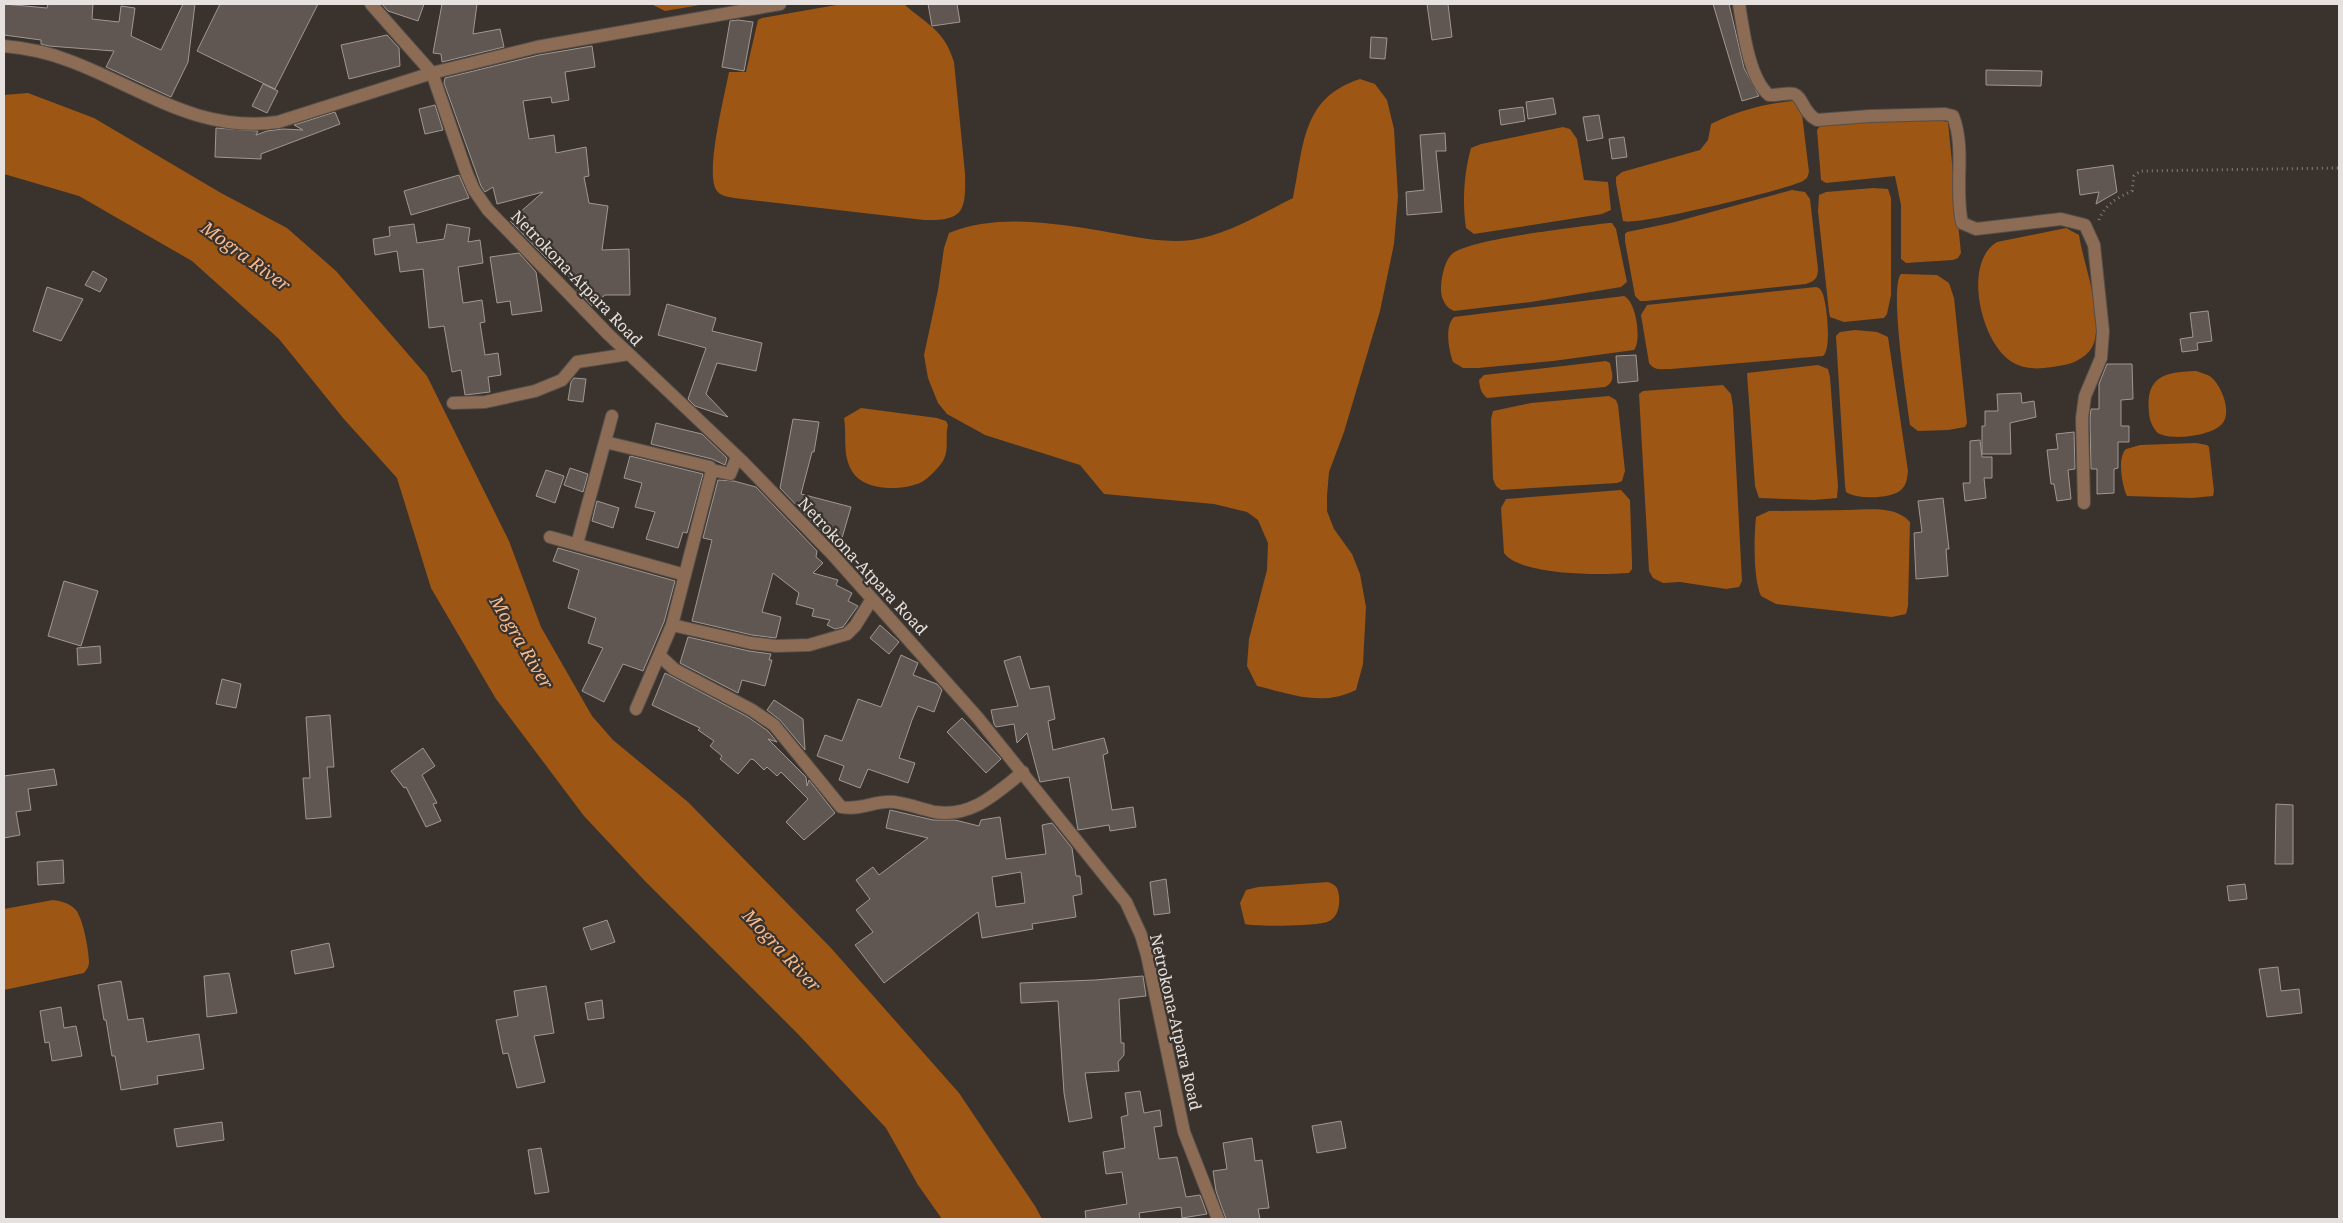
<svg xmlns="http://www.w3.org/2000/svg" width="2343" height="1223" viewBox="0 0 2343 1223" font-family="'Noto Serif',serif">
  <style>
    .water { fill: #9d5614 }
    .building { fill: #605752; stroke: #a09791; fill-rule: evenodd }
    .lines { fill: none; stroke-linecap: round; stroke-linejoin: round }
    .minor-casing { stroke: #554e49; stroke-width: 14 }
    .path { stroke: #837d79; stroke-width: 3; stroke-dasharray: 1 4; stroke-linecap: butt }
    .minor { stroke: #8c6c55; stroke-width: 12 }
    .labels { text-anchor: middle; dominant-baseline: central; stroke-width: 4.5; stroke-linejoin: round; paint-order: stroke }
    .street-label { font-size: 16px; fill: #e6e1de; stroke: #39322d }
    .water-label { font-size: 18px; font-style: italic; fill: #f5ba8e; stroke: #39322d }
  </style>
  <rect width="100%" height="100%" fill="#39322d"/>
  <path class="water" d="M651,4H706L665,11Z
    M842,4H904C927,25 944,29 954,62L965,173C966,211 964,221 924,220L742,199C735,198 721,197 717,191C704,175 725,94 729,72H746L758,20L762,18Z
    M1360,79L1375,84L1387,100L1394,129L1398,197L1394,244L1380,311L1344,432L1329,472L1327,496V511L1334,529L1352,554L1360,574L1366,607L1363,664L1356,690C1322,707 1291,694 1257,686L1247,666L1249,639L1267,570L1268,543L1258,520L1247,512L1214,504L1104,494L1080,465L985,435L947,414L938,403L928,378L924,355L938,290L944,248L949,233C993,215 1044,222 1090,229C1124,234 1157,244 1192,240C1227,235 1261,214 1293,198C1304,146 1301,98 1360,79Z
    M28,93L94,118L221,193L287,228L336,271L427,376L509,541L541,627L592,716L613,740L688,802L831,948L959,1093L1035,1206L1042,1219H942L918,1185L886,1128L797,1033L644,880L584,816L496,699L431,588L397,478L343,418L279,339L192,261L79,196L4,174V95Z
    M1793,101L1801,106L1809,172L1807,178L1803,181C1786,190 1634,227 1623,221L1616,183V177L1622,172L1700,150L1708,140L1711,124C1737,111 1763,104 1793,101Z
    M1932,118L1948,122L1961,253L1958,258L1953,260L1906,263L1901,259V205L1895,176L1826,183L1821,180L1817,130L1820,126Z
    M1563,127L1570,129L1577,139L1584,180L1608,182L1611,210L1602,214L1474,234L1466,228C1462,202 1464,173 1471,148L1481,144Z
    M1873,188L1888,189L1891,198V295L1887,314L1884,318L1844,322L1830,317L1829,312L1818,211L1819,195L1826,192Z
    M1792,190L1805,192L1810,199L1818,269C1818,278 1815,281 1806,284L1646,301H1640L1635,296L1625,241V234L1627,232L1671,223Z
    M1608,223H1612L1616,229L1627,282L1621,287L1531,302L1454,311C1446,308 1441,299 1441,290C1441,280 1444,261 1452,254C1469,239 1579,227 1608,223Z
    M2066,228L2079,235C2084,267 2103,311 2094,343C2090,355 2076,363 2064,365C2047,368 2028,372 2012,362C1981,343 1962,263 1997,242Z
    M1901,274L1937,275L1949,283L1954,298L1967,423L1965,427L1948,430L1918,431L1910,425C1907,402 1889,287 1901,274Z
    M1816,287C1819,288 1820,288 1822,292C1827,302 1832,349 1823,356L1671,369C1662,369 1654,371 1649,363L1641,315L1647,305Z
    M1624,296C1636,301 1642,340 1634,350L1553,361L1478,368H1463L1453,362C1449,350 1444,327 1454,317Z
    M1855,330L1877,332L1888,337L1908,471C1907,478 1907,484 1902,489C1893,499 1857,500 1846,492L1845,486L1836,336L1840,332Z
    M1606,361L1610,363C1612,374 1616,381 1605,387L1487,398C1481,393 1480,388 1479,380L1484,375Z
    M1818,365L1828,369L1830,377L1838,486L1837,498L1814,500L1759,498L1755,486L1747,373Z
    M2196,371C2201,373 2207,374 2211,377C2222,386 2233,414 2221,425C2210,436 2171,441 2158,433C2153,429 2149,419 2149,413C2145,376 2165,372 2196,371Z
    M1723,385L1731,394L1733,407L1742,581L1739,587L1726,589L1680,582L1663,583L1653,578L1649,571L1639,394L1643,391Z
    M1609,396L1616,400L1618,405L1625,471L1622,481L1617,483L1501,490L1496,486L1493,479L1491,419L1493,411L1531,403Z
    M861,408L937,418L946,421L948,425C945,435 949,449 944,459C940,467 928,479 920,483C900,491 863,491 852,471C842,455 847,435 844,418Z
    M2196,443L2207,445L2209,447L2214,491L2213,496L2192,498L2127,496C2122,486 2117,457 2126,449L2140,445Z
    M1621,490L1630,500L1632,562V569L1629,573C1601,575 1521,576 1504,553L1501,508L1506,499Z
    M1848,510C1868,510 1895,505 1910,522L1908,606L1906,614L1892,617L1776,604L1761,596C1753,579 1754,536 1756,517L1769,511Z
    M1328,882C1336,885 1338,887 1339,896C1340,906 1338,918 1327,922C1316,926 1257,927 1245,924L1240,903L1246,890L1258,887Z
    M53,900C61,901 69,903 75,909C83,917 89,951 89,962C89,967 87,969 84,973L4,990V909Z"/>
  <path class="building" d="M4,4L47,8L48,4H93L92,19L119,22L121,6L135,8L131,36L161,50L183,4H195L188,62L171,97L106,67L114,51L49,46L41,44V40L4,35Z
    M220,4H318L275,89L197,51Z
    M382,4H424L418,21L388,11Z
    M442,4H477L473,34L500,29L504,47L442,62L441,54L433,53Z
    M928,4H957L960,22L932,26Z
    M1427,4H1448L1452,37L1432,40Z
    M1713,4H1729L1744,68L1759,96L1742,101Z
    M738,20L753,22L744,71L722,67L730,21Z
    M387,35L399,48L400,66L349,79L341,45Z
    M1371,37L1387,38L1385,59L1370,58Z
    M592,46L595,67L565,72L569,100L552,103L551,97L523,101L529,139L554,135L556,153L586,147L589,176L584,177L589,203L608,206L602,250L629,249L630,295H605L592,306L575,287L579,284L551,263L510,221L543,192L497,204L493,187L485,192L481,186L444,83L445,78L539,55Z
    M1986,70L2042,71L2041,86L1986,85Z
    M263,84L278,91L267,113L252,106Z
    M1553,98L1556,114L1528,119L1526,102Z
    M435,105L443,130L425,134L419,109Z
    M1523,107L1525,121L1501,125L1499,110Z
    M335,112L340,124L261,154V159L215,157L216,128L258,131L256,135L267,131L283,129L303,130L294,125Z
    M1599,115L1603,138L1587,141L1583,117Z
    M1445,133L1446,151H1436L1442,212L1407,215L1406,192L1424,190L1420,135Z
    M1624,137L1627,157L1612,159L1609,139Z
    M2113,165L2117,192L2096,204L2099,192L2080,195L2077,170Z
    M459,175L469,198L411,215L404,191Z
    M414,224L417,243L444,239L447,224L470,228L468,242L480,240L483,263L458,267L463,303L482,300L485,322L480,323L485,355L498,353L501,375L488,377L490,392L465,395L461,370L452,372L444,326L429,328L423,269L400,272L397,251L375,255L373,239L390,236L389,227Z
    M519,253L536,272L542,311L512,315L510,301L497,303L490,257Z
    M93,271L107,279L100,292L85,285Z
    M47,287L83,299L61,341L33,331Z
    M667,304L716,318L712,331L762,343L756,371L717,363L706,394L728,417L695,406L688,399L706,348L658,335Z
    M2208,311L2212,341L2197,343L2198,350L2182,352L2180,339L2193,337L2190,313Z
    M1636,355L1638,381L1618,383L1616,356Z
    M2107,364H2132L2133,399L2121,400V426H2129V442H2118V468L2114,469V493L2097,494V469H2091L2090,418L2091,409H2099V384Z
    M574,378L586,379L583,402L568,400L571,382Z
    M2021,393L2022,403L2034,401L2036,417L2010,423L2011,454H1982V426H1985V411H1998L1997,394Z
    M793,419L819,422L814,452H812L801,494L851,507L842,538L823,533L780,488Z
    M656,423L702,434L727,458L725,465L712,459L651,444Z
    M2074,432L2075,469L2068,470L2071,499L2057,501L2054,484H2051L2047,450L2058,449L2056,434Z
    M1980,440L1982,457H1992V478H1984L1986,498L1965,501L1963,483H1970V441Z
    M630,456L703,474L687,533L683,532L678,548L646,539L655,512L635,507L642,483L624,478Z
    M570,468L588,474L583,492L564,485Z
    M546,470L564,476L555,503L536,496Z
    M718,480L734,481L756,487L817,551L816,557L823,563L813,573L838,580L836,585L852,593L848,601L858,606L843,627L835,629L827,625L830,620L812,616L814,609L796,604L799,593L773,573L762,612L781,617L776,638L752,635L692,621L712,540L703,538Z
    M1943,498L1949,549H1946L1948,576L1916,579L1914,533L1922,532L1918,501Z
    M597,501L619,508L613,528L592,521Z
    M558,548L675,581L664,622L643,671L623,664L604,702L582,691L603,648L588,643L596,618L568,608L579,570L553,561Z
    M64,581L98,591L81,646L48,636Z
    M880,625L899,642L889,654L870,638Z
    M688,637L749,651L771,654L769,660H772L765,686L742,680L738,693L680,663Z
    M100,646L101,663L78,665L77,648Z
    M901,655L918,663L913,675L937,684L942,690L934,712L918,706L912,720L899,758L915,763L908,783L868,769L860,788L839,780L844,766L817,756L825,735L842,741L858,699L881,707Z
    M1020,656L1030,689L1049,686L1055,719L1048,721L1053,750L1104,738L1108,753L1103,755L1112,810L1133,807L1136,827L1110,831L1109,825L1078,830L1069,777L1040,782L1027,733L1017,743L1014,724L996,727L994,724L991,710L1018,706L1004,661Z
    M665,673L748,717L768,731L777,742L768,739L806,777L807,786L809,780L835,813L804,840L786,822L808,799L781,772L777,776L767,767L764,770L754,760L751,759L738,774L720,759L722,756L710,746L714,741L698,730L700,728L652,705Z
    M222,679L241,684L236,708L216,704Z
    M774,700L803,719L805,750L780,720L767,710Z
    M330,715L334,767H327L331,817L306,819L303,778H310L306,717Z
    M962,718L1001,759L986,773L947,732Z
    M423,748L435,766L422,775L437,803L433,804L441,821L426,827L406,787L404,788L391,771Z
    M54,769L57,785L28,789L31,810L16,812L20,835L4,838V776Z
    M2276,804L2293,805V864H2275Z
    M890,810L933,820H955L979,826L981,820L1000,817L1006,859L1046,854L1042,825L1052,823L1072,848L1076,876H1080L1082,894L1073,896L1076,917L1032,924L1033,929L982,938L978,912L884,983L855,945L873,932L856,910L870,899L856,880L873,867L879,875L928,838L886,828ZM1021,872L1025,903L996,907L992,877Z
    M63,860L64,883L38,885L37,862Z
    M1166,879L1170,913L1154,915L1150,882Z
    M2245,884L2247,899L2229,901L2227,886Z
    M607,920L615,942L591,950L583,928Z
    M329,943L334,967L295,974L291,951Z
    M2278,967L2281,991L2299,989L2302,1013L2267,1017L2259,969Z
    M229,973L237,1013L207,1017L204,976Z
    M1143,976L1146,996L1119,999L1121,1043H1124V1055L1118,1062L1119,1071L1085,1073L1092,1118L1069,1122L1064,1093L1058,1001L1021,1003L1020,983L1095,980Z
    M121,981L128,1020L143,1018L147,1042L199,1034L204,1069L157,1076L158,1084L121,1090L115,1056H112L106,1020H104L98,985Z
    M546,986L554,1033L534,1036L545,1082L517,1088L508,1053L503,1054L496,1020L518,1016L514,991Z
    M602,1000L604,1018L588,1020L585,1003Z
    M61,1007L64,1028L76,1026L82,1056L52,1061L49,1042L45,1043L40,1011Z
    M1140,1091L1144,1113L1160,1110L1162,1126L1154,1127L1159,1159L1177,1157L1186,1197L1200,1195L1207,1214L1182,1218L1181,1207L1139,1213L1140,1219H1086L1085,1211L1127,1204L1122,1172L1106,1174L1103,1152L1125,1148L1121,1117L1128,1115L1125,1093Z
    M1341,1121L1346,1148L1317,1153L1312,1126Z
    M222,1122L224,1140L177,1147L174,1129Z
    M1252,1138L1255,1161L1262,1160L1269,1208L1258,1209L1260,1219H1226L1216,1191L1213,1171L1227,1169L1223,1143Z
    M541,1148L549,1192L535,1194L528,1150Z"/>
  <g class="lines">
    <defs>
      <path id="minor" d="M371,4L432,73L467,174L474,190L488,210L608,334L742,461L833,555L978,718L1126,902L1141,935L1147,955L1184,1132L1218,1219
        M1739,4C1743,29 1749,79 1769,95C1777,96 1787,92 1794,94C1803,97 1803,113 1817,120L1870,116L1945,114L1953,116C1966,149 1954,188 1962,223L1976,229L2061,219L2085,225L2094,245L2103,331L2101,358L2085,396L2082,418L2084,503
        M4,46C26,48 50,53 70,61C142,88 197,133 278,122L432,73L537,47L780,4
        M453,403L485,402L535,391L562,380L577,362L629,354
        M605,442L710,467L712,470
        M550,537L685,575
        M577,544L612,416
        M672,625L751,643L776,646L809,645L847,634L855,626L872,599
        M660,656L674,669L752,710L774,725L841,807C859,811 876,800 894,802C908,804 922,809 935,812C972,818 996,793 1023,772
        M636,709L672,625L712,470L730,474L737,457"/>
    </defs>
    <use href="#minor" class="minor-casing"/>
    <path class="path" d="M2099,220C2105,204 2117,198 2132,191L2134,176L2140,171L2339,168"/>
    <use href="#minor" class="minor"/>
  </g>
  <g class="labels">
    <g class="street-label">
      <text transform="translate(577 278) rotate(46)">Netrokona-Atpara Road</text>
      <text transform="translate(863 566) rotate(47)">Netrokona-Atpara Road</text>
      <text transform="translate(1176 1022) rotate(77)">Netrokona-Atpara Road</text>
    </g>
    <g class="water-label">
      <text transform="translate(246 256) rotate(36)">Mogra River</text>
      <text transform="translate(522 642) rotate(59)">Mogra River</text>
      <text transform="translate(782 950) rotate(47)">Mogra River</text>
    </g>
  </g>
  <rect width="2343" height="1223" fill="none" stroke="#e6e1de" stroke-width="10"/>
</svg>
